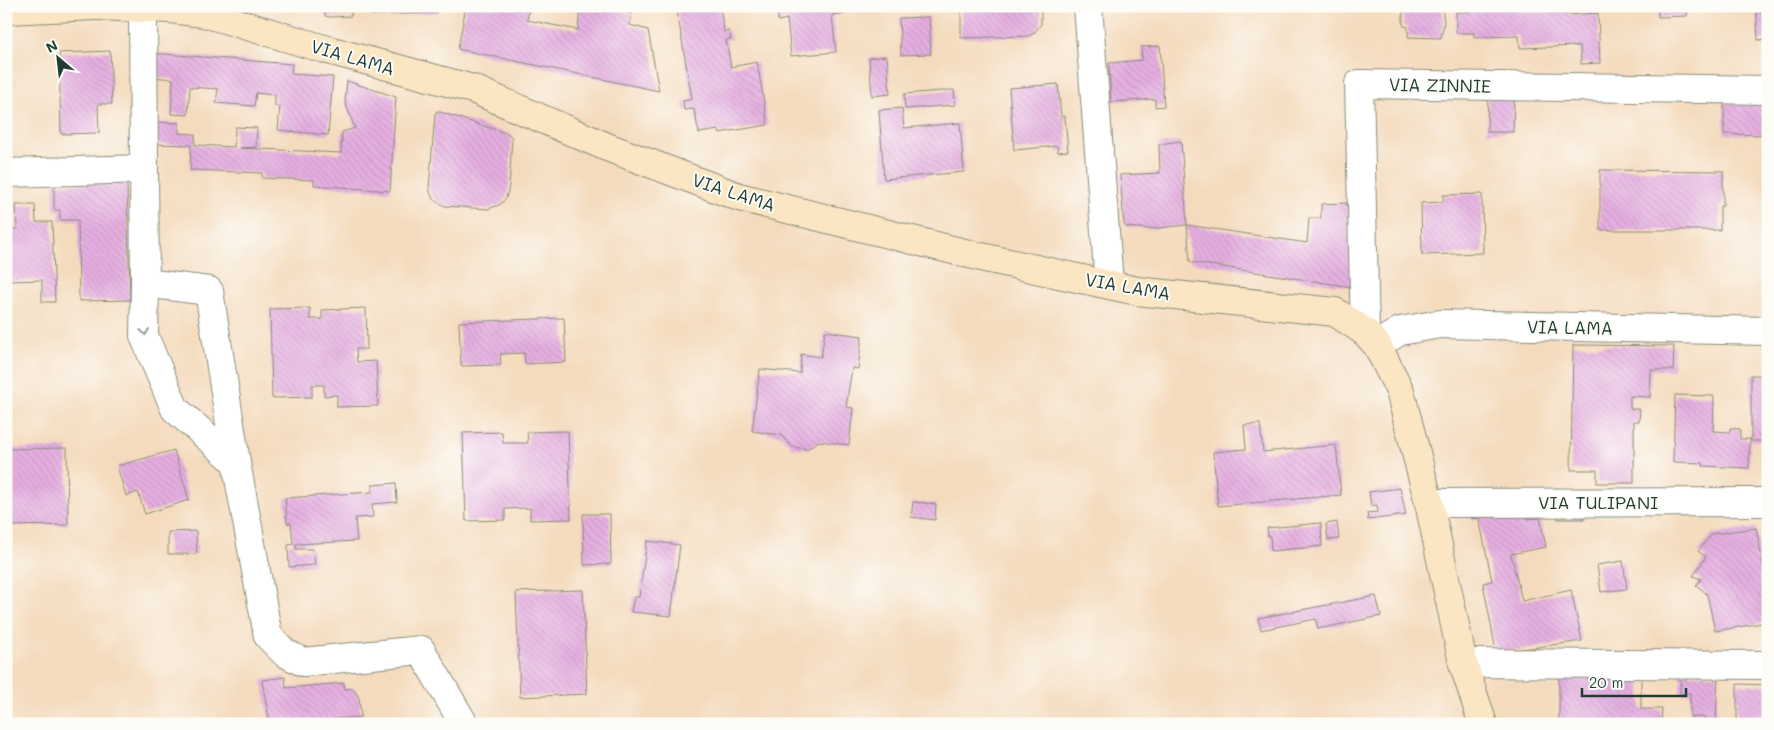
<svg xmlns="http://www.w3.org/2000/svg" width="1774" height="730" viewBox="0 0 1774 730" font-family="Mali,sans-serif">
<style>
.building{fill:url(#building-back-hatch)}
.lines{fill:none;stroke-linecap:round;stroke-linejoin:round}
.street-casing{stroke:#8a8c79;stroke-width:30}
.secondary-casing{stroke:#8a8c79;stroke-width:30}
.street{stroke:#fff;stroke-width:28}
.secondary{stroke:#fbe6c4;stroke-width:28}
.oneway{stroke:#8f9e9a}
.labels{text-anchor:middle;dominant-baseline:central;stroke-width:4;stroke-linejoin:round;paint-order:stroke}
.street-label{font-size:18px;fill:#1f3d34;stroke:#fdfcf7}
</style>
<defs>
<pattern id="building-back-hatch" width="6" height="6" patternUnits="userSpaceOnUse" patternTransform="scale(1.25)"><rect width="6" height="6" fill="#e6afe1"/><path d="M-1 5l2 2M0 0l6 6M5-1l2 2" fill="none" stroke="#c597c2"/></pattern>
</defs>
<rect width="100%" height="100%" fill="#fdfcf7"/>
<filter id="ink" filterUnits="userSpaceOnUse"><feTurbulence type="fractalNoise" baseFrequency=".02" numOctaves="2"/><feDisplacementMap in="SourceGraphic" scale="10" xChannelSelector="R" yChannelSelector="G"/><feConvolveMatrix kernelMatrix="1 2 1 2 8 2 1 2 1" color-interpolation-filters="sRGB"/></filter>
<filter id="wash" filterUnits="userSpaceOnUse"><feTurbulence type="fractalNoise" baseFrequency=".0096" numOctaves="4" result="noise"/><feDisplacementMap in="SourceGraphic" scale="20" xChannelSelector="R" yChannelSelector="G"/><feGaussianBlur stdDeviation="1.12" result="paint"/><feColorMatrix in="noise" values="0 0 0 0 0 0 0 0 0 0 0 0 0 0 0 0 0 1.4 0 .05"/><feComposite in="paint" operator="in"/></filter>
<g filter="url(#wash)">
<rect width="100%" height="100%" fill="#f4dbbe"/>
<g id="blocks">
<!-- building -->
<g class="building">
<path d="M 327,6 L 352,6 L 351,16 L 329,17 L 325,16 L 325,12 L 328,10 Z"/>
<path d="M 370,6 L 436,6 L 437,13 L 371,15 Z"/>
<path d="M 466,6 L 530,6 L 527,20 L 578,30 L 580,6 L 602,6 L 632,14 L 630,25 L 648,30 L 659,91 L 458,49 Z"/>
<path d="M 720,6 L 724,32 L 729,31 L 731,39 L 726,40 L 731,67 L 757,62 L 768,125 L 719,133 L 719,130 L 699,133 L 694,109 L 684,110 L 683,101 L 692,99 L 677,11 L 700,7 L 701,9 Z"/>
<path d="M 777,6 L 842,6 L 843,14 L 832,15 L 836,52 L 791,56 L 787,19 L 778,21 Z"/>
<path d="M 961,6 L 1041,6 L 1041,24 L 1034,33 L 1029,36 L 961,38 Z"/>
<path d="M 1403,6 L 1442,6 L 1444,22 L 1441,38 L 1408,37 L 1408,27 L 1404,26 L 1403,24 Z"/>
<path d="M 1474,6 L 1569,6 L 1569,15 L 1598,13 L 1600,63 L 1581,64 L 1580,46 L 1520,48 L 1519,36 L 1474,37 L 1474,33 L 1456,33 L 1456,12 L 1474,11 Z"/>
<path d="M 1658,6 L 1687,6 L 1687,16 L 1658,17 Z"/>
<path d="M 1756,6 L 1768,6 L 1768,39 L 1758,40 Z"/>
<path d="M 929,17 L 931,54 L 901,55 L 899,18 Z"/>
<path d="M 1160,46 L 1164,106 L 1155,107 L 1155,99 L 1111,102 L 1109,63 L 1142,60 L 1141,47 Z"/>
<path d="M 110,51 L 112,104 L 98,104 L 99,133 L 61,134 L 59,53 Z"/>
<path d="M 151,53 L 292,64 L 291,74 L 333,77 L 328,135 L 278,130 L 280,106 L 275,106 L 275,95 L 256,93 L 254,106 L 216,103 L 218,89 L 190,87 L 188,115 L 171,114 L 173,79 L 151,77 Z"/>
<path d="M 887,56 L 890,94 L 872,96 L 869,58 Z"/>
<path d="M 347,81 L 396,97 L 390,191 L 314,185 L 314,180 L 262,178 L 262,173 L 190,170 L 191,145 L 151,144 L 152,122 L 179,123 L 179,133 L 195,134 L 195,145 L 234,147 L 235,127 L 257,128 L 256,147 L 240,148 L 341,153 L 342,132 L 355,128 L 345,102 Z"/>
<path d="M 1058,84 L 1061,117 L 1065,116 L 1068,151 L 1058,152 L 1057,146 L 1014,150 L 1009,88 Z"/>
<path d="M 954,90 L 955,105 L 905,109 L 904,94 Z"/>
<path d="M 1488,98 L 1514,98 L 1513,132 L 1487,132 Z"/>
<path d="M 1724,103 L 1768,104 L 1768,135 L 1724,134 Z"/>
<path d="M 902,108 L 904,128 L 960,123 L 964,172 L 884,179 L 879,110 Z"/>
<path d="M 437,111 L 509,134 L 512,138 L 509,187 L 506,198 L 501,204 L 488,209 L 445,206 L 437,202 L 432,197 L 429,189 L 435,114 Z"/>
<path d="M 1181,141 L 1187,225 L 1307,243 L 1309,218 L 1321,218 L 1321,204 L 1347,203 L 1352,287 L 1190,262 L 1187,225 L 1149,229 L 1127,227 L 1124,224 L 1120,175 L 1160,173 L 1159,144 Z"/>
<path d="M 1600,170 L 1723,171 L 1723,206 L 1720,206 L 1720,230 L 1600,230 Z"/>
<path d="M 127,183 L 130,300 L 79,301 L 78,220 L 60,220 L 60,210 L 54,210 L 54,184 Z"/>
<path d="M 1482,194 L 1483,253 L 1422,255 L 1421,203 L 1443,202 L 1443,195 Z"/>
<path d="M 16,205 L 35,205 L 36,222 L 52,222 L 55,302 L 42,302 L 42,280 L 9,281 L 9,303 L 6,303 L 6,229 L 17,229 Z"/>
<path d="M 310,308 L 310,319 L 322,319 L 322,310 L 366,308 L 367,349 L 356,349 L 357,362 L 376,361 L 378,406 L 337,407 L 337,395 L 324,396 L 324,385 L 312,385 L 312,397 L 272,398 L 270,309 Z"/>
<path d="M 564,318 L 566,362 L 525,364 L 524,353 L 500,354 L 501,365 L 461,366 L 459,322 Z"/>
<path d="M 825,331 L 862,336 L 858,369 L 852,368 L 846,407 L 853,408 L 849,445 L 819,441 L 807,449 L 792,447 L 781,435 L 752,431 L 760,369 L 800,373 L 801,354 L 821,357 Z"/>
<path d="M 1573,345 L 1674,346 L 1673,370 L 1651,370 L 1650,397 L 1630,396 L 1630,409 L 1640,409 L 1639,421 L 1634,421 L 1634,483 L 1597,483 L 1597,470 L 1571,470 Z"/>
<rect x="1751" y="375" width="17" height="66"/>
<path d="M 1675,395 L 1714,396 L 1713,431 L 1730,432 L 1730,428 L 1740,429 L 1740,439 L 1750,439 L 1749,468 L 1703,466 L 1703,463 L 1673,462 Z"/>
<path d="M 1260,424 L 1263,452 L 1336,445 L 1341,495 L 1218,506 L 1213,452 L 1246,449 L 1244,425 Z"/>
<path d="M 568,431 L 571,519 L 530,520 L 530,508 L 505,509 L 505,520 L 466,521 L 463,433 L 502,432 L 503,443 L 528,443 L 527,432 Z"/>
<path d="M 67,448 L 68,525 L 6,526 L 6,449 Z"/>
<path d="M 174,450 L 189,500 L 145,514 L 138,492 L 126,496 L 117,466 Z"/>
<path d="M 396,483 L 397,502 L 372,504 L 373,517 L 355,518 L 357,541 L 296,544 L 296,549 L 313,549 L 315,565 L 289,567 L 288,545 L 293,544 L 291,523 L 287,523 L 285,498 L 372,492 L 372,485 Z"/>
<path d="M 1400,488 L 1406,515 L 1368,520 L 1367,513 L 1378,512 L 1377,505 L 1371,506 L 1369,492 Z"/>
<path d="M 913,502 L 936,504 L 935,520 L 911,517 Z"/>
<path d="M 1468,505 L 1525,505 L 1528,519 L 1540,518 L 1546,547 L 1511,554 L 1522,601 L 1571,590 L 1582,641 L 1501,652 L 1495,646 L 1483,583 L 1492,581 L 1479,518 L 1472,519 Z"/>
<rect x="1558" y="507" width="26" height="12"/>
<path d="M 583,514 L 610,514 L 611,564 L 584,565 Z"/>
<path d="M 1337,522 L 1339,539 L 1328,540 L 1326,524 Z"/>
<path d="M 1321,523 L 1322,546 L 1271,551 L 1270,536 L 1268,536 L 1267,528 Z"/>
<path d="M 1756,528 L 1766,580 L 1768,580 L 1768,622 L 1715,631 L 1707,594 L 1696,585 L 1701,579 L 1693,576 L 1706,557 L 1698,551 L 1712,534 Z"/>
<path d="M 196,531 L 197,554 L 168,554 L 168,532 Z"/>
<path d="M 647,541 L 680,545 L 671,616 L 631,612 L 634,597 L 639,597 Z"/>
<path d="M 1623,561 L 1627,589 L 1601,592 L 1597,565 Z"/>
<path d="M 583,590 L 587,694 L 520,697 L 516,592 Z"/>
<path d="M 1376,596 L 1381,616 L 1318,629 L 1316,619 L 1261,630 L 1258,618 Z"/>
<path d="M 1681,674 L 1718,674 L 1716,724 L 1705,724 L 1705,717 L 1690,717 L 1690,693 L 1680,694 Z"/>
<path d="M 285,677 L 286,688 L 344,683 L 345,689 L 353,688 L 359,698 L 361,717 L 326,720 L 326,724 L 270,724 L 262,680 Z"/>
<path d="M 1559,677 L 1641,678 L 1641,709 L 1662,709 L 1661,724 L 1559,724 Z"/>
<path d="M 1737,684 L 1768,685 L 1768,724 L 1737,724 Z"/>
</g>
</g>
</g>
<g filter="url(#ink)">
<use href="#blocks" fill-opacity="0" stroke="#8a8c79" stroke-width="1"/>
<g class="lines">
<defs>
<g id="street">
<path d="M 1088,6 L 1109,284"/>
<path d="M 144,169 L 145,283 L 209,291 L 236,462 L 268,636 L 285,653 L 303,662 L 421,650 L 464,724"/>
<path d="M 6,173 L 144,169 L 143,9"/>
<path d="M 145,283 L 144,336 L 175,409 L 236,462"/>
<path d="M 1365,332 L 1359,84 L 1768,90"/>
<path d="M 1377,345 L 1400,331 L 1440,324 L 1768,331"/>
<path d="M 1429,503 L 1768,502"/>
<path d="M 1463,663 L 1768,665"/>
</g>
<g id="secondary">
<path d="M 96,6 L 170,9 L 204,13 L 328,50 L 473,89 L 607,147 L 739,197 L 981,257 L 1137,291 L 1335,312 L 1365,332 L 1377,345 L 1400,391 L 1429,503 L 1463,663 L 1483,724"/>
<path d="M 6,10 L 95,6"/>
</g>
</defs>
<!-- street casing -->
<use href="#street" class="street-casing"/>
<!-- secondary casing -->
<use href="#secondary" class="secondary-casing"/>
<!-- street -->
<use href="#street" class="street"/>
<!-- secondary -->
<use href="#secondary" class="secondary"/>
</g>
<!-- one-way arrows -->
<defs><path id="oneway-chevron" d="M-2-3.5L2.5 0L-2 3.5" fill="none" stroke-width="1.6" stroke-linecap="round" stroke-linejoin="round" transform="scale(1.25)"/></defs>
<use class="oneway" href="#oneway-chevron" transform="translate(145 332) rotate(83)"/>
</g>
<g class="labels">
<!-- street labels -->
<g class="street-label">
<text transform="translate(353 57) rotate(16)">VIA LAMA</text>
<text transform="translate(1440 85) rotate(1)">VIA ZINNIE</text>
<text transform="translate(734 192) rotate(18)">VIA LAMA</text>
<text transform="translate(1128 286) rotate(10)">VIA LAMA</text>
<text transform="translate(1570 327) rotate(1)">VIA LAMA</text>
<text x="1598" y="502">VIA TULIPANI</text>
</g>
</g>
<!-- margin -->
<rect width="1774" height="730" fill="none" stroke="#fdfcf7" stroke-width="25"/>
<!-- north arrow -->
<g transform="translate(58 58) rotate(332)" stroke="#fdfcf7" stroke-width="4" paint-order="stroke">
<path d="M0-4L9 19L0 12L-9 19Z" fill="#1f3d34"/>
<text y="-8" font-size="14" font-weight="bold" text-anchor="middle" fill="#1f3d34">N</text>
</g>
<!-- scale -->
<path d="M1582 688v8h104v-8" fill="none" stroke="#1f3d34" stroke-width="2.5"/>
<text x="1589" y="688" font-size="15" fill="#1f3d34" stroke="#fdfcf7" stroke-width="4" paint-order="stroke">20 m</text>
</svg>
